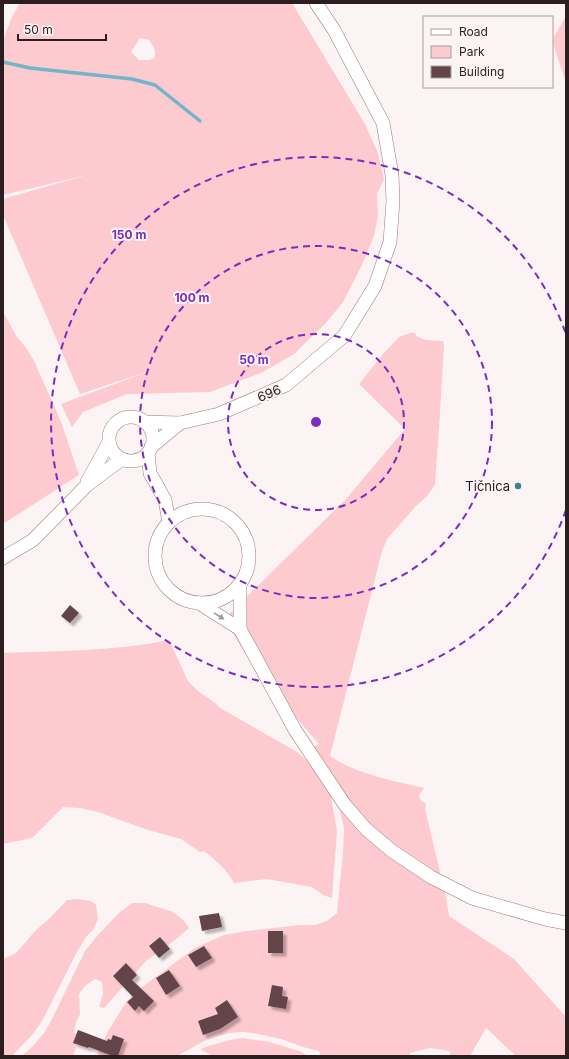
<svg xmlns="http://www.w3.org/2000/svg" width="569" height="1059" viewBox="0 0 569 1059" font-family="Inter,sans-serif">
<style>
.green{fill:#fdcacf;fill-rule:evenodd}
.lines{fill:none;stroke-linecap:round;stroke-linejoin:round}
.stream{stroke:#71b4cb;stroke-width:3.5}
.building{fill:#644548;filter:url(#shadow)}
.secondary-casing{stroke:#9d7a7d;stroke-width:14}
.secondary{stroke:#fff;stroke-width:13}
.oneway{fill:#a09a9b}
.ring{fill:none;stroke:#7b2cbf;stroke-width:2;stroke-dasharray:7 5}
.poi-dot{fill:#3e7d91;stroke:#fbf3f4;stroke-width:1.5}
.labels{text-anchor:middle;dominant-baseline:central;stroke-width:4;stroke-linejoin:round;paint-order:stroke}
.street-label{font-size:13px;fill:#2c1e20;stroke:#fbf3f4}
.poi-label{font-size:13px;fill:#2c1e20;stroke:#fbf3f4;text-anchor:end}
.centre{fill:#7b2cbf;stroke:#fbf3f4;stroke-width:2}
.ring-label{font-size:12px;text-anchor:middle;font-weight:bold;fill:#7b2cbf;stroke:#fbf3f4;stroke-width:4;stroke-linejoin:round;paint-order:stroke}
</style>
<defs>
<filter id="shadow"><feDropShadow dx="3.5" dy="3.5" stdDeviation="1" flood-color="#0004"/></filter>
</defs>
<rect width="100%" height="100%" fill="#fbf3f4"/>
<!-- green -->
<g class="green">
<path d="M 20,3 L 292,3 L 365,124 L 378,153 L 384,179 L 377,194 L 378,215 L 374,236 L 361,267 L 343,302 L 325,324 L 294,354 L 261,373 L 210,392 L 127,394 L 83,412 L 72,427 L 61,404 L 155,369 L 80,394 L 3,215 L 3,199 L 87,175 L 3,195 L 3,40 L 12,17 ZM 140,38 L 149,40 C 153,46 157,51 154,58 L 149,60 L 139,60 L 131,52 Z"/>
<path d="M 566,16 L 566,83 L 552,40 Z"/>
<path d="M 3,312 L 17,337 L 27,349 L 34,361 L 60,419 L 79,475 L 3,524 Z"/>
<path d="M 410,333 L 415,333 L 416,336 L 426,340 L 443,341 L 444,345 L 440,413 L 435,485 L 427,496 L 416,506 L 387,539 L 382,551 L 330,756 C 358,775 391,780 424,788 L 419,795 L 420,799 L 426,804 L 425,809 L 446,897 L 449,916 L 514,959 L 566,1017 L 566,1056 L 516,1056 L 486,1028 L 470,1056 L 450,1056 L 450,1051 L 430,1048 L 410,1053 L 410,1056 L 321,1056 L 319,1051 L 303,1047 L 281,1039 L 253,1033 L 243,1032 L 229,1033 L 206,1040 L 177,1056 L 97,1056 L 108,1031 L 127,1001 L 138,990 L 195,948 L 224,935 L 247,931 L 300,925 L 315,925 L 327,921 L 337,913 L 343,853 L 344,828 L 337,798 L 305,752 L 319,744 L 258,674 L 224,619 L 346,499 L 405,429 L 359,384 L 384,353 L 399,337 Z"/>
<path d="M 169,640 L 188,681 L 198,691 L 215,703 L 220,708 L 297,752 L 311,764 L 321,776 L 331,797 L 337,831 L 332,898 L 323,895 L 312,887 L 267,879 L 234,883 C 227,870 216,860 204,851 L 200,852 L 181,839 L 148,830 L 98,812 L 80,808 L 63,807 L 32,838 L 3,844 L 3,653 C 58,651 115,651 169,640 Z"/>
<path d="M 78,899 L 91,901 L 96,905 L 98,919 L 93,930 L 86,937 L 77,952 L 42,1021 L 32,1035 L 12,1056 L 3,1056 L 3,959 L 16,953 L 36,930 L 50,918 L 67,900 Z"/>
<path d="M 132,903 L 145,903 L 173,912 L 184,921 L 189,928 L 175,940 L 146,961 L 104,1008 L 99,1007 L 103,994 L 102,982 L 95,979 L 85,986 L 79,994 L 80,1014 L 76,1022 L 74,1032 L 80,1036 L 73,1056 L 22,1056 L 34,1045 L 44,1033 L 51,1021 L 85,951 L 98,935 L 120,912 Z"/>
<path d="M 242,1038 L 270,1042 L 302,1052 L 307,1056 L 213,1056 L 200,1049 C 214,1044 227,1040 242,1038 Z"/>
</g>
<g class="lines">
<!-- stream -->
<path class="stream" d="M 3,62 L 30,68 L 132,79 L 155,85 L 200,121"/>
</g>
<!-- building -->
<g class="building">
<path d="M 70,605 L 79,613 L 70,623 L 61,616 Z"/>
<path d="M 219,913 L 222,927 L 202,931 L 199,916 Z"/>
<rect x="268" y="931" width="15" height="22"/>
<path d="M 160,937 L 170,949 L 159,958 L 149,946 Z"/>
<path d="M 204,946 L 212,958 L 196,967 L 188,955 Z"/>
<path d="M 126,963 L 137,975 L 132,980 L 154,1001 L 144,1011 L 139,1006 L 135,1011 L 127,1002 L 133,997 L 113,976 Z"/>
<path d="M 169,970 L 180,986 L 166,995 L 156,978 Z"/>
<path d="M 272,985 L 283,987 L 282,996 L 288,997 L 286,1009 L 268,1006 Z"/>
<path d="M 227,1000 L 238,1017 L 220,1029 L 203,1035 L 198,1021 L 218,1014 L 215,1008 Z"/>
<path d="M 78,1030 L 107,1041 L 108,1039 L 111,1040 L 113,1035 L 124,1039 L 118,1056 L 113,1056 L 89,1047 L 88,1048 L 73,1043 Z"/>
</g>
<g class="lines">
<defs>
<g id="secondary">
<circle cx="131" cy="439" r="22"/>
<path d="M 144,422 L 180,423 L 219,414 L 286,385 L 344,336 L 375,286 L 390,242 L 393,201 L 392,175 L 383,123 L 334,30 L 316,3"/>
<path d="M 151,447 L 180,423"/>
<path d="M 148,453 L 150,473 L 165,500 L 169,522"/>
<path d="M 87,482 L 109,442"/>
<circle cx="202" cy="556" r="47"/>
<path d="M 3,558 L 33,540 L 86,486 L 122,459"/>
<path d="M 199,603 L 240,629 L 295,730 L 345,805 L 366,829 L 392,851 L 431,877 L 472,898 L 545,919 L 566,923"/>
<path d="M 240,629 L 240,584"/>
</g>
</defs>
<!-- secondary casing -->
<use href="#secondary" class="secondary-casing"/>
<!-- secondary -->
<use href="#secondary" class="secondary"/>
</g>
<!-- one-way arrows -->
<defs><path id="oneway-solid" d="M-6-.8H1V-3.2L6.5 0L1 3.2V.8H-6Z"/></defs>
<use class="oneway" href="#oneway-solid" transform="translate(219 616) rotate(32)"/>
<!-- distance rings -->
<g class="ring">
<circle cx="316" cy="422" r="88"/>
<circle cx="316" cy="422" r="176"/>
<path d="M566 510A265 265 0 1 1 566 334"/>
</g>
<!-- markers -->
<circle class="poi-dot" cx="518" cy="486" r="4"/>
<g class="labels">
<!-- street labels -->
<g class="street-label">
<text transform="translate(269 393) rotate(-23)">696</text>
</g>
<!-- poi labels -->
<g class="poi-label">
<text x="510" y="486">Tičnica</text>
</g>
</g>
<circle cx="316" cy="422" r="6" class="centre"/>
<g class="ring-label">
<text x="129" y="239">150 m</text>
<text x="192" y="302">100 m</text>
<text x="254" y="364">50 m</text>
</g>
<!-- border -->
<rect width="569" height="1059" fill="none" stroke="#2c1e20" stroke-width="8"/>
<!-- legend -->
<rect x="423" y="16" width="130" height="72" fill="#fbf3f4" stroke="#a89e9f"/>
<rect x="431" y="29" width="20" height="6" fill="#ffffff" stroke="#a89e9f"/>
<text x="459" y="36" font-size="12" fill="#2c1e20">Road</text>
<rect x="431" y="46" width="20" height="12" fill="#fdcacf" stroke="#a89e9f"/>
<text x="459" y="56" font-size="12" fill="#2c1e20">Park</text>
<rect x="431" y="66" width="20" height="12" fill="#644548" stroke="#a89e9f"/>
<text x="459" y="76" font-size="12" fill="#2c1e20">Building</text>
<!-- scale -->
<path d="M18 34v6h88v-6" fill="none" stroke="#2c1e20" stroke-width="2"/>
<text x="24" y="34" font-size="12" fill="#2c1e20" stroke="#fbf3f4" stroke-width="3" paint-order="stroke">50 m</text>
</svg>
